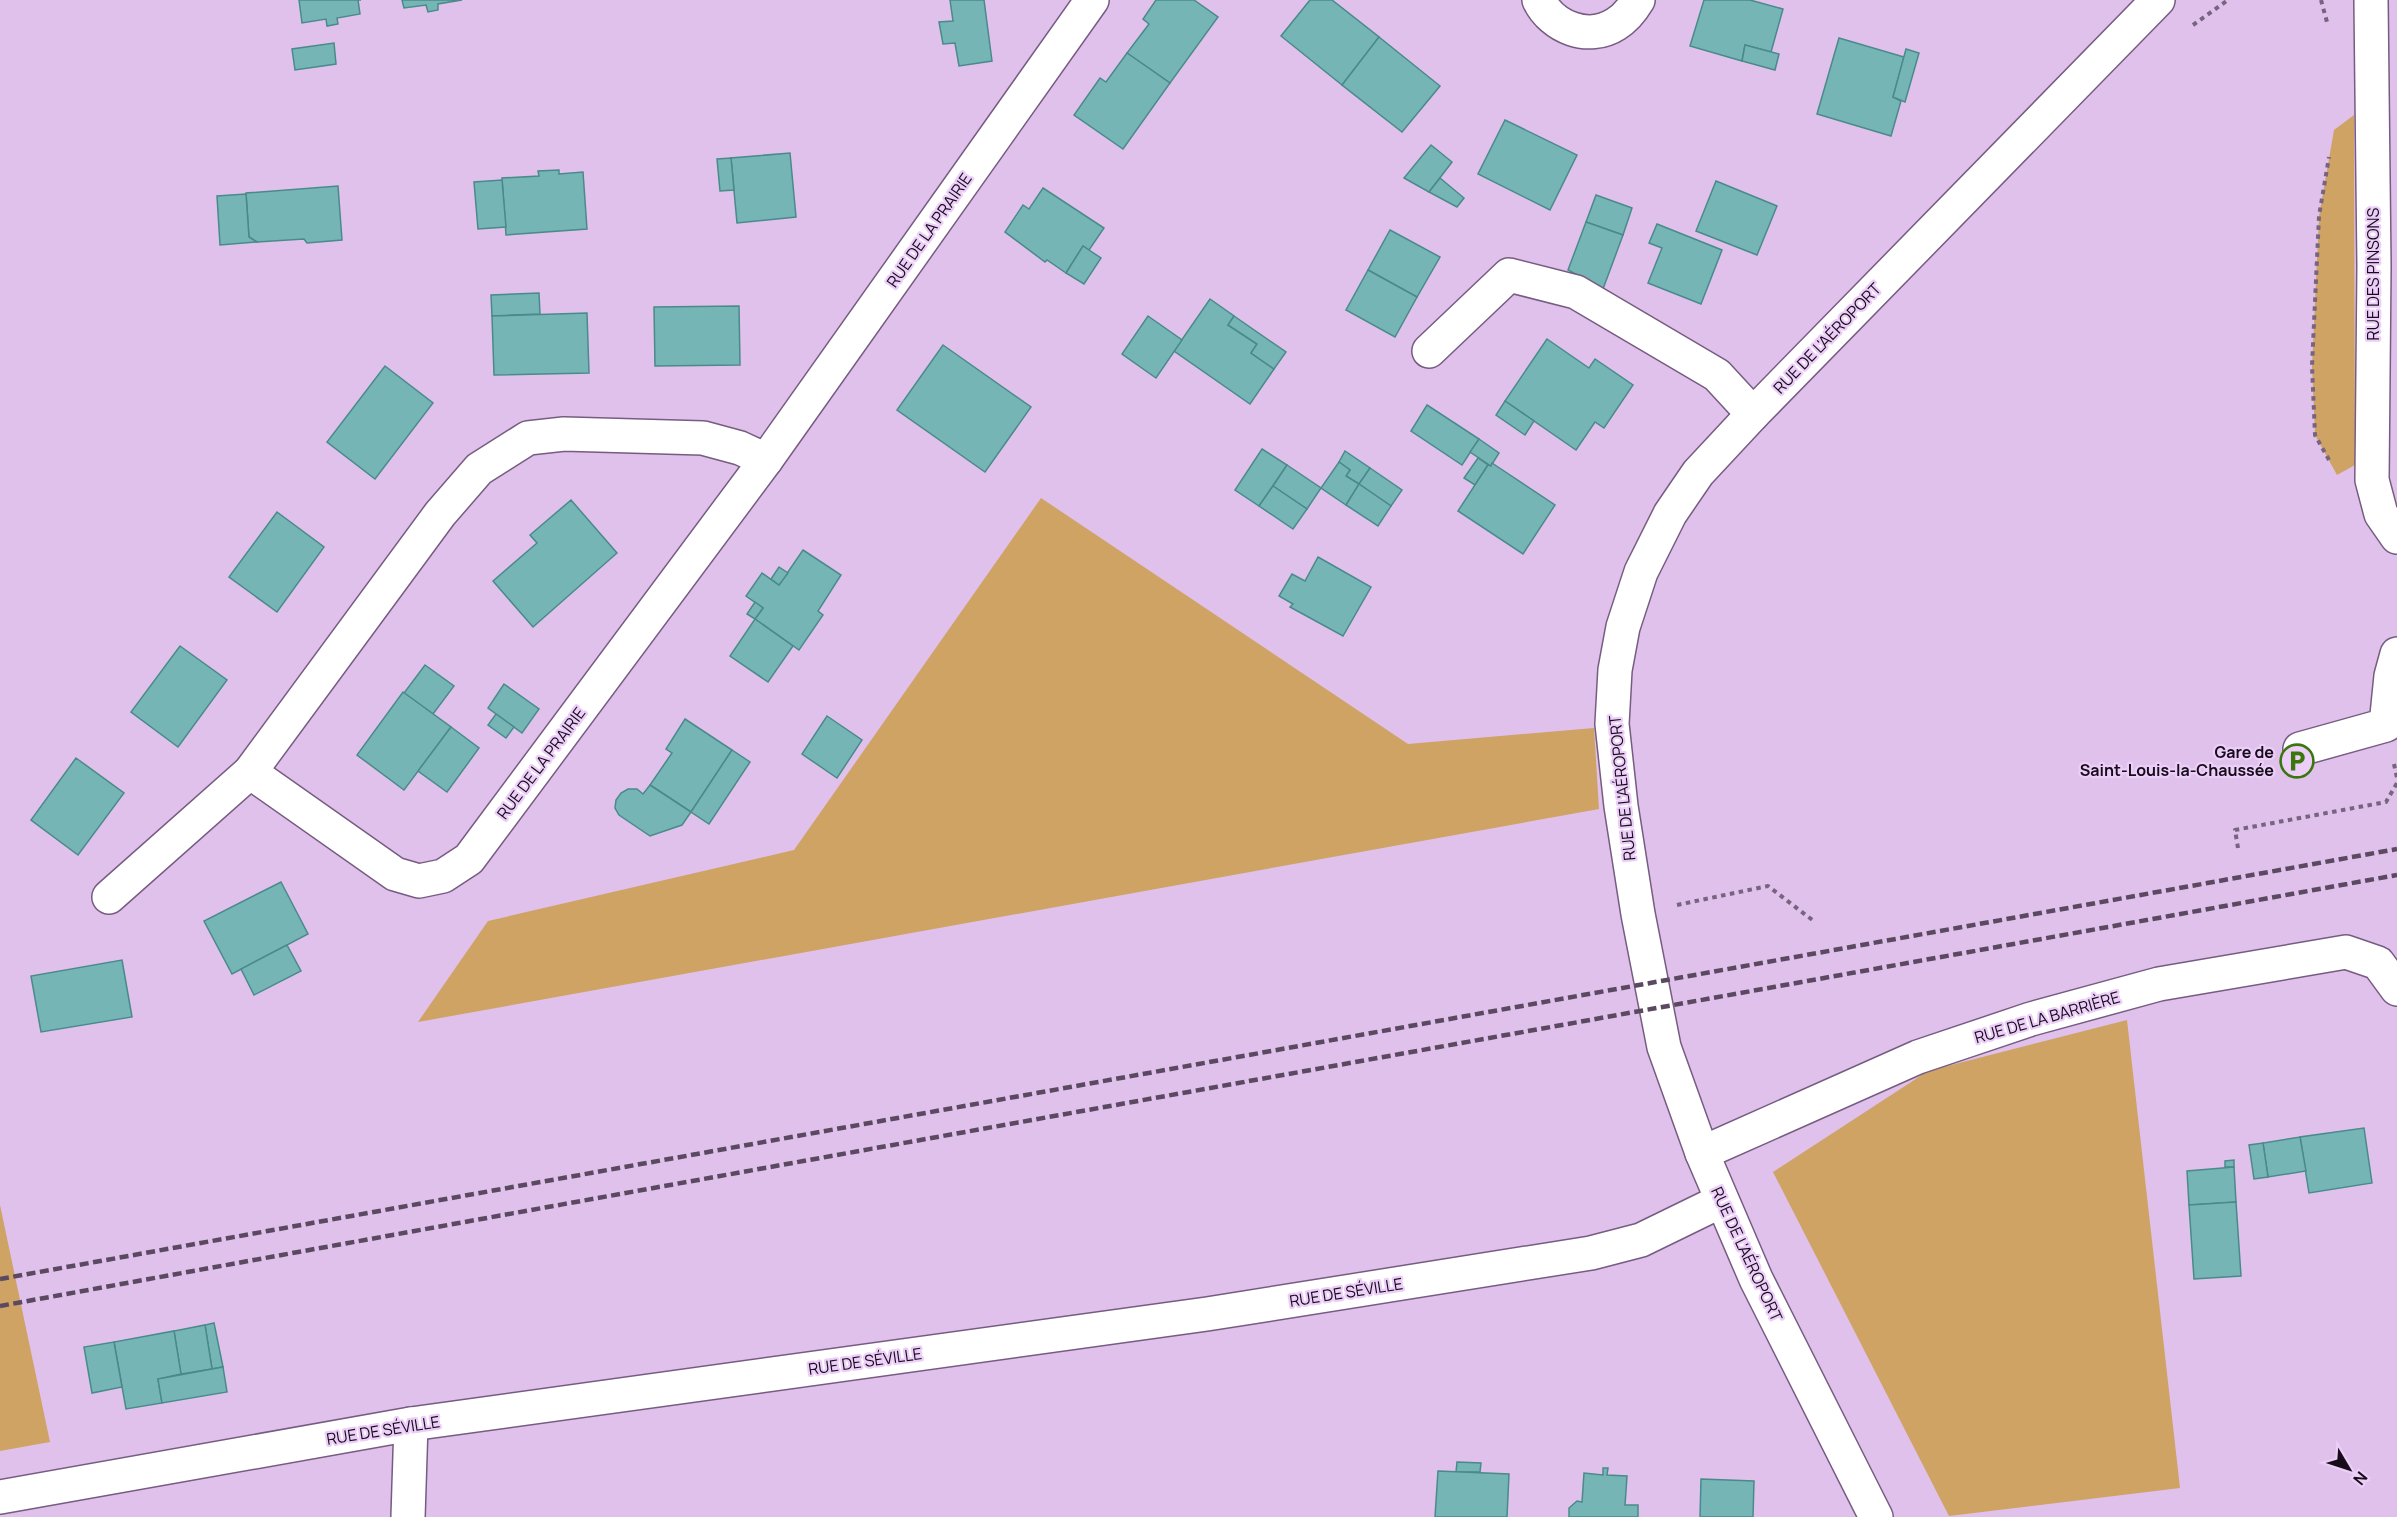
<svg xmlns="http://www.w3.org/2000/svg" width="2397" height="1517" viewBox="0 0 2397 1517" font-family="Manrope,sans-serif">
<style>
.green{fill:#cea364}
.building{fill:#75b5b5;stroke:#4a8a8a;stroke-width:1.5}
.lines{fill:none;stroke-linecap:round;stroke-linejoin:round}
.minor-casing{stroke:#765c81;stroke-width:36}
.major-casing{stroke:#765c81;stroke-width:36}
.path{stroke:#77647f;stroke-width:4;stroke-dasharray:4.5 4.5;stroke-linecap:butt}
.minor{stroke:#fff;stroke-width:33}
.major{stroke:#fff;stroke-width:33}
.rail{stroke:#5a4961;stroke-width:4.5;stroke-dasharray:9 4.5;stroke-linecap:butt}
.labels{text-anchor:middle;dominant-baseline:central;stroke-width:4.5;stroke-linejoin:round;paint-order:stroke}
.street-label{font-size:16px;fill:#160c1a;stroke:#eccef9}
.poi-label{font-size:16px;font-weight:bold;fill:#160c1a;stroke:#eccef9;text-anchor:end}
</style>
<rect width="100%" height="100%" fill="#dfc1eb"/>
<!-- green -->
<g class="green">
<path d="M 2354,115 L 2355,465 L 2337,475 L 2315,435 L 2312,366 L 2319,216 L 2334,130 Z"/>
<path d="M 1041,498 L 1408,744 L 1594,728 L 1599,809 L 418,1022 L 488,921 L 794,850 Z"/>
<path d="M 2127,1020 L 2180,1488 L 1949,1516 L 1773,1172 L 1928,1071 Z"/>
<path d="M 0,1205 L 50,1442 L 0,1451 Z"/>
</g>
<!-- building -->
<g class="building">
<path d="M 299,0 L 361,0 L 358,0 L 360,14 L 337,18 L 338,24 L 327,26 L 326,19 L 302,23 Z"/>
<path d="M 402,0 L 462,0 L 438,4 L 438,10 L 428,12 L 426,5 L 404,8 Z"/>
<path d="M 950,0 L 984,0 L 992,61 L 959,66 L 955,43 L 943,44 L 939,22 L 953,21 Z"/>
<path d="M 1156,0 L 1194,0 L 1218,17 L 1170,83 L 1127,53 L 1149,24 L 1143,19 Z"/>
<path d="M 1310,0 L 1332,0 L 1379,37 L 1342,85 L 1281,36 Z"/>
<path d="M 1704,0 L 1750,0 L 1783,9 L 1771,52 L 1745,45 L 1742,61 L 1690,46 Z"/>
<path d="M 1379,37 L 1440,86 L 1402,132 L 1342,85 Z"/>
<path d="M 1839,38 L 1904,57 L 1893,97 L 1901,101 L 1891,136 L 1817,114 Z"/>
<path d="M 334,43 L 336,64 L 295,70 L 292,49 Z"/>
<path d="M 1745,45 L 1779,54 L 1775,70 L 1742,61 Z"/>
<path d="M 1906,49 L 1919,53 L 1905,102 L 1893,97 Z"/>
<path d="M 1127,53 L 1170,83 L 1123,149 L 1074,115 L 1100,78 L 1106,82 Z"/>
<path d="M 1505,120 L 1577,155 L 1550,210 L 1478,174 Z"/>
<path d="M 1431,145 L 1452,162 L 1429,192 L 1404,178 Z"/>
<path d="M 790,153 L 796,217 L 737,223 L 731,158 Z"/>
<path d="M 731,158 L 734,190 L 720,191 L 717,159 Z"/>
<path d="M 559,170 L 559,174 L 583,172 L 587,229 L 506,235 L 502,178 L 539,176 L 538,171 Z"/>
<path d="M 1440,178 L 1464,198 L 1457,207 L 1429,192 Z"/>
<path d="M 502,180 L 506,227 L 478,229 L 474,182 Z"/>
<path d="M 1716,181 L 1777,206 L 1757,255 L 1696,231 Z"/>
<path d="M 338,186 L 342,240 L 307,243 L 304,239 L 257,242 L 249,237 L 246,193 Z"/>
<path d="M 1043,188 L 1104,228 L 1089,250 L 1083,246 L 1066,273 L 1047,260 L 1045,262 L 1005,232 L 1023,205 L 1029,209 Z"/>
<path d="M 246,194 L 249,237 L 257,242 L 220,245 L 217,196 Z"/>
<path d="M 1596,195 L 1632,208 L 1623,235 L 1586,222 Z"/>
<path d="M 1586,222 L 1623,235 L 1603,289 L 1568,270 Z"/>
<path d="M 1657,224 L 1722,250 L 1701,304 L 1648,283 L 1662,248 L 1649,243 Z"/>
<path d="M 1390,230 L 1440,257 L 1417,297 L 1368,270 Z"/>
<path d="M 1083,246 L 1101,258 L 1084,284 L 1066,273 Z"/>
<path d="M 1368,270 L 1417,297 L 1395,337 L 1346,310 Z"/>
<path d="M 539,293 L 540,314 L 492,316 L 491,295 Z"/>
<path d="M 1210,299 L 1234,316 L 1228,325 L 1257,344 L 1251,353 L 1274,369 L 1250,404 L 1174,351 Z"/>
<path d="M 739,306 L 740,365 L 655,366 L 654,307 Z"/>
<path d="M 587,313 L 589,373 L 494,375 L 492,316 Z"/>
<path d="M 1148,316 L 1182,340 L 1156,378 L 1122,354 Z"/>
<path d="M 1234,316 L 1286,352 L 1274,369 L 1251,353 L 1257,344 L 1228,325 Z"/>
<path d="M 1547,339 L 1589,368 L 1595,359 L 1633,385 L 1604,428 L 1595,422 L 1576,450 L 1505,401 Z"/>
<path d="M 943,345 L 1031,407 L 985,472 L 897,410 Z"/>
<path d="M 385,366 L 433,403 L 375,479 L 327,442 Z"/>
<path d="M 1505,401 L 1534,421 L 1525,435 L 1496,415 Z"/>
<path d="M 1427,405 L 1479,439 L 1462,465 L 1411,431 Z"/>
<path d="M 1479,439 L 1499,453 L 1491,466 L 1470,452 Z"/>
<path d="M 1262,449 L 1287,465 L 1259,506 L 1235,490 Z"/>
<path d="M 1345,451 L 1370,468 L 1359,484 L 1346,476 L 1350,470 L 1339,462 Z"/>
<path d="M 1478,458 L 1488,465 L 1475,485 L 1464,478 Z"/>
<path d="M 1339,462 L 1350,470 L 1346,476 L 1359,484 L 1346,505 L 1321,488 Z"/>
<path d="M 1492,463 L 1555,505 L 1523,554 L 1458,511 L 1488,465 L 1491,466 Z"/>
<path d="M 1287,465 L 1321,488 L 1307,509 L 1273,486 Z"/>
<path d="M 1370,468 L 1402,490 L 1391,506 L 1359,484 Z"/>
<path d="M 1359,484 L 1391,506 L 1378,526 L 1346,505 Z"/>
<path d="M 1273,486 L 1307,509 L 1293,529 L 1259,506 Z"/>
<path d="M 571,500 L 617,553 L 533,627 L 493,581 L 537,543 L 530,535 Z"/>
<path d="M 277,512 L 324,547 L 277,612 L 229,577 Z"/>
<path d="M 803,550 L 841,575 L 818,611 L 823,615 L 799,650 L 755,619 L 763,608 L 746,596 L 762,573 L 779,585 Z"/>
<path d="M 1318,557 L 1371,587 L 1343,636 L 1290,607 L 1293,604 L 1279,596 L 1292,574 L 1305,581 Z"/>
<path d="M 779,567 L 788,573 L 779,585 L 771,579 Z"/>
<path d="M 755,602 L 763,608 L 755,619 L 747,614 Z"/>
<path d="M 755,619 L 793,646 L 768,682 L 730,656 Z"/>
<path d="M 180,646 L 227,680 L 178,747 L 131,712 Z"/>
<path d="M 425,665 L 454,686 L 433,714 L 404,693 Z"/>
<path d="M 504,684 L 539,709 L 522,733 L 488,708 Z"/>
<path d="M 403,692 L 451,727 L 404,790 L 357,755 Z"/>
<path d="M 496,714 L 514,727 L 506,738 L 488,725 Z"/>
<path d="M 827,716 L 862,740 L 837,778 L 802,754 Z"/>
<path d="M 685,719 L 732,750 L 691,812 L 650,785 L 672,753 L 666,749 Z"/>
<path d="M 451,727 L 479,748 L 447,792 L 418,771 Z"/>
<path d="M 732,750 L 750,762 L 709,824 L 691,812 Z"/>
<path d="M 76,758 L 124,793 L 78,855 L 31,820 Z"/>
<path d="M 650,785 L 691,812 L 682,825 L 650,836 L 619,815 L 615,808 L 616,800 L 621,793 L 628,789 L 637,789 L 643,794 Z"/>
<path d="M 281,882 L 308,934 L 232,974 L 204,921 Z"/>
<path d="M 287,945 L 301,971 L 254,995 L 241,969 Z"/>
<path d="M 122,960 L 132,1017 L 41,1032 L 31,976 Z"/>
<path d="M 2364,1128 L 2372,1183 L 2309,1193 L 2300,1137 Z"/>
<path d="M 2300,1137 L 2306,1171 L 2268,1177 L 2263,1143 Z"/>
<path d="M 2263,1143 L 2268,1177 L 2254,1179 L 2249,1145 Z"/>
<path d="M 2234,1160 L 2234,1167 L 2225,1167 L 2225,1161 Z"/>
<path d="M 2234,1167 L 2236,1202 L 2189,1205 L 2187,1171 Z"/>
<path d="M 2236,1202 L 2241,1276 L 2194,1279 L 2189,1205 Z"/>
<path d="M 214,1323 L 223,1367 L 212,1369 L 205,1325 Z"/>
<path d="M 205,1325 L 212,1369 L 181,1374 L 174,1331 Z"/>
<path d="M 174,1331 L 181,1374 L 158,1379 L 162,1403 L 126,1409 L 114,1342 Z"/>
<path d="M 114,1342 L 122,1387 L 92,1393 L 84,1347 Z"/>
<path d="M 223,1367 L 227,1392 L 162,1403 L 158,1379 Z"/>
<path d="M 1457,1462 L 1481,1463 L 1480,1472 L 1456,1472 Z"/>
<path d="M 1603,1468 L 1608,1468 L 1607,1475 L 1627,1476 L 1625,1505 L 1638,1505 L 1638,1517 L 1569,1517 L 1569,1508 L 1577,1501 L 1582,1502 L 1584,1473 L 1603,1475 Z"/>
<path d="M 1438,1471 L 1509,1474 L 1507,1517 L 1435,1517 Z"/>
<path d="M 1701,1479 L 1754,1481 L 1753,1517 L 1700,1517 Z"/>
</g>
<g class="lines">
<defs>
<g id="minor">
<path d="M 1539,0 C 1552,27 1588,42 1616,24 C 1626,18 1632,10 1638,0"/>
<path d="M 2371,0 L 2374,266 L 2372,480 L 2381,514 L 2397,537"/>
<path d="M 1429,351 L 1509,275 L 1576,292 L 1717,375 L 1753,414"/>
<path d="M 2300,749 L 2386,725 L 2391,676 L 2397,654"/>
<path d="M 250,772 L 395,874 L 419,881 L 443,876 L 469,859 L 766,460 L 1092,0"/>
<path d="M 109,897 L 250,772 L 440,514 L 479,469 L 528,438 L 564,434 L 703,438 L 740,448 L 766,460"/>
<path d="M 1702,1153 L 1918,1057 L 2031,1019 L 2159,984 L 2346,952 L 2378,963 L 2397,989"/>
<path d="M 0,1497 L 411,1424 L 1207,1314 L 1591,1253 L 1641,1240 L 1721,1201"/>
<path d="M 408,1517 L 411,1424"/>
</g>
<path id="major" d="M 1876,1517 L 1756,1279 L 1702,1153 L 1664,1047 L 1638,914 L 1621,806 L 1612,724 L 1615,670 L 1623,627 L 1641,572 L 1670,514 L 1698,473 L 1753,414 L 2158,0"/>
</defs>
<!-- minor casing -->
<use href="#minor" class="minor-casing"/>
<!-- major casing -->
<use href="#major" class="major-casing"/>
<!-- path -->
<g class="path">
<path d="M 2321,0 L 2327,22"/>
<path d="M 2193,25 L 2228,0"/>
<path d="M 2329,460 L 2315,435 L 2312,366 L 2319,216 L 2329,157"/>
<path d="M 2394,764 L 2397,778"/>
<path d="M 2238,848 L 2235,830 L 2386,802 L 2397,783"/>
<path d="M 1677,905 L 1768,886 L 1815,922"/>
</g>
<!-- minor -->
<use href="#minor" class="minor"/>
<!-- major -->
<use href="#major" class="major"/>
<!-- rail -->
<g class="rail">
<path d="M 0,1279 L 2397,849"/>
<path d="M 0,1306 C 799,1161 1598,1019 2397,875"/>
</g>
</g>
<!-- icons -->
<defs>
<symbol id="parking-ring" viewBox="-11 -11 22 22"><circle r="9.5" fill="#eccef9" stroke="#3b760d" stroke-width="1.5"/><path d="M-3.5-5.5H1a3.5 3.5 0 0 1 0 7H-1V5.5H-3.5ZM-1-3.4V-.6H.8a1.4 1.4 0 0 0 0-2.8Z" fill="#3b760d"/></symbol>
</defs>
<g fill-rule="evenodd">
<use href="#parking-ring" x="2278" y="742" width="38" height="38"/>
</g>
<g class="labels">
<!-- street labels -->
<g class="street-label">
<text transform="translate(929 230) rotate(-55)">RUE DE LA PRAIRIE</text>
<text transform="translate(2373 274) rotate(-90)">RUE DES PINSONS</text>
<text transform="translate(1827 338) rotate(-46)">RUE DE L'AÉROPORT</text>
<text transform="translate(541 763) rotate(-53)">RUE DE LA PRAIRIE</text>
<text transform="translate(1622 788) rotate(-96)">RUE DE L'AÉROPORT</text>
<text transform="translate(2047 1017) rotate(-16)">RUE DE LA BARRIÈRE</text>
<text transform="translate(1747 1254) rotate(65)">RUE DE L'AÉROPORT</text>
<text transform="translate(1346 1292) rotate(-9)">RUE DE SÉVILLE</text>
<text transform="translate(865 1361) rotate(-8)">RUE DE SÉVILLE</text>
<text transform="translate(383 1430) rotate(-9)">RUE DE SÉVILLE</text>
</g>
<!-- poi labels -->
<g class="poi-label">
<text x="2274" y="752">Gare de<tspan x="2274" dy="18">Saint-Louis-la-Chaussée</tspan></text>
</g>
</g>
<!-- north arrow -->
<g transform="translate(2349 1469) rotate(129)" stroke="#eccef9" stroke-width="4.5" paint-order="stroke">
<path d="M0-4.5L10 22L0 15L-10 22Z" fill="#160c1a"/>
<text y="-9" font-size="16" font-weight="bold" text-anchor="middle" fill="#160c1a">N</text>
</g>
</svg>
